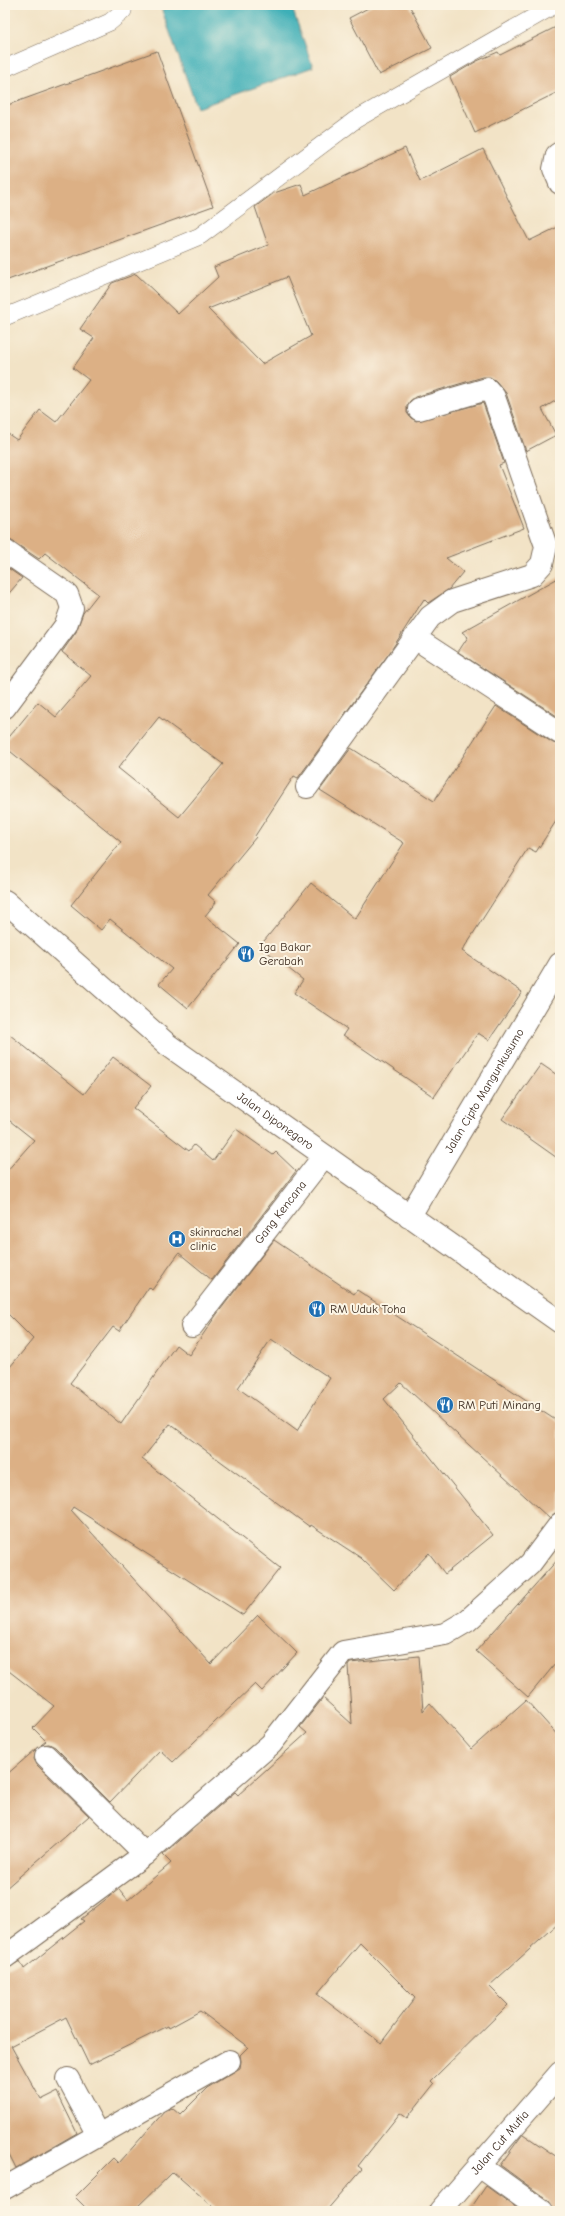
<svg xmlns="http://www.w3.org/2000/svg" width="565" height="2216" viewBox="0 0 565 2216" font-family="'Comic Neue',sans-serif">
<style>
.water{fill:#3eafb7;stroke:#3c6c6a}
.building{fill:#dcb085;fill-rule:evenodd}
.lines{fill:none;stroke-linecap:round;stroke-linejoin:round}
.service-casing{stroke:#7b6b59;stroke-width:18}
.minor-casing{stroke:#7b6b59;stroke-width:24}
.tertiary-casing{stroke:#7b6b59;stroke-width:24}
.secondary-casing{stroke:#7b6b59;stroke-width:24}
.primary-casing{stroke:#7b6b59;stroke-width:24}
.service{stroke:#fff;stroke-width:17}
.minor{stroke:#fff;stroke-width:22}
.tertiary{stroke:#fff;stroke-width:22}
.secondary{stroke:#fff;stroke-width:22}
.primary{stroke:#fff;stroke-width:22}
.labels{text-anchor:middle;dominant-baseline:central;stroke-width:4;stroke-linejoin:round;paint-order:stroke}
.poi-label{font-size:12px;fill:#3b2a1e;stroke:#fcf5e5;text-anchor:start}
.street-label{font-size:12px;fill:#3b2a1e;stroke:#fcf5e5}
</style>
<rect width="100%" height="100%" fill="#fcf5e5"/>
<filter id="ink" filterUnits="userSpaceOnUse"><feTurbulence type="fractalNoise" baseFrequency=".025" numOctaves="2"/><feDisplacementMap in="SourceGraphic" scale="8" xChannelSelector="R" yChannelSelector="G"/><feConvolveMatrix kernelMatrix="1 2 1 2 8 2 1 2 1" color-interpolation-filters="sRGB"/></filter>
<filter id="wash" filterUnits="userSpaceOnUse"><feTurbulence type="fractalNoise" baseFrequency=".012" numOctaves="4" result="noise"/><feDisplacementMap in="SourceGraphic" scale="16" xChannelSelector="R" yChannelSelector="G"/><feGaussianBlur stdDeviation="0.9" result="paint"/><feColorMatrix in="noise" values="0 0 0 0 0 0 0 0 0 0 0 0 0 0 0 0 0 1.4 0 .05"/><feComposite in="paint" operator="in"/></filter>
<g filter="url(#wash)">
<rect width="100%" height="100%" fill="#f2e3c6"/>
<!-- water -->
<path class="water" d="M 160,5 L 291,5 L 313,67 L 197,108 Z"/>
<g id="blocks">
<!-- building -->
<g class="building">
<path d="M 374,5 L 409,5 L 432,48 L 379,75 L 349,18 Z"/>
<path d="M 560,25 L 560,91 L 475,133 L 450,77 L 477,61 L 498,52 L 500,55 Z"/>
<path d="M 157,51 L 213,206 L 5,281 L 5,106 Z"/>
<path d="M 405,148 L 420,181 L 483,149 L 529,241 L 560,226 L 560,398 L 542,409 L 556,435 L 526,451 L 506,393 L 496,381 L 490,377 L 483,377 L 415,397 L 410,401 L 407,406 L 407,413 L 411,418 L 416,421 L 483,403 L 504,463 L 499,465 L 524,528 L 446,558 L 463,572 L 449,589 L 428,603 L 424,599 L 390,652 L 298,778 L 294,776 L 255,836 L 256,837 L 208,895 L 216,902 L 205,916 L 240,944 L 188,1008 L 159,984 L 172,969 L 110,919 L 101,930 L 71,905 L 121,842 L 5,747 L 5,742 L 38,702 L 56,717 L 91,676 L 62,652 L 76,632 L 83,613 L 98,594 L 45,553 L 39,559 L 12,541 L 5,539 L 5,432 L 17,440 L 40,410 L 56,422 L 89,380 L 73,368 L 94,338 L 80,329 L 112,283 L 136,274 L 178,314 L 218,277 L 214,267 L 268,245 L 255,207 L 274,193 L 301,184 L 305,195 ZM 287,277 L 311,336 L 262,364 L 208,309 ZM 159,717 L 223,764 L 179,817 L 118,768 Z"/>
<path d="M 5,566 L 22,578 L 5,598 Z"/>
<path d="M 560,577 L 560,718 L 458,652 L 468,637 L 462,632 Z"/>
<path d="M 496,706 L 553,743 L 560,745 L 560,815 L 536,852 L 528,848 L 462,951 L 522,992 L 489,1040 L 478,1033 L 434,1097 L 343,1035 L 347,1029 L 294,993 L 303,980 L 260,946 L 311,883 L 355,919 L 404,843 L 320,790 L 351,748 L 434,801 Z"/>
<path d="M 5,1031 L 84,1094 L 113,1057 L 151,1086 L 133,1108 L 189,1151 L 194,1145 L 213,1161 L 236,1129 L 273,1155 L 276,1152 L 296,1171 L 212,1280 L 179,1253 L 152,1290 L 149,1287 L 119,1331 L 113,1327 L 70,1383 L 121,1424 L 176,1345 L 189,1355 L 217,1314 L 274,1240 L 354,1294 L 357,1290 L 560,1423 L 560,1512 L 555,1513 L 549,1518 L 401,1383 L 384,1399 L 493,1535 L 445,1574 L 429,1553 L 394,1590 L 361,1558 L 311,1525 L 310,1527 L 170,1424 L 142,1459 L 280,1568 L 243,1615 L 73,1507 L 71,1510 L 211,1664 L 258,1615 L 297,1653 L 262,1691 L 255,1684 L 173,1762 L 160,1750 L 110,1802 L 55,1747 L 49,1744 L 41,1745 L 46,1741 L 33,1728 L 54,1706 L 5,1668 L 5,1373 L 33,1339 L 5,1311 L 5,1173 L 34,1140 L 5,1117 ZM 271,1339 L 330,1378 L 297,1431 L 238,1388 Z"/>
<path d="M 541,1064 L 560,1077 L 560,1160 L 502,1119 Z"/>
<path d="M 560,1557 L 560,1658 L 528,1697 L 476,1651 Z"/>
<path d="M 419,1656 L 423,1711 L 430,1703 L 471,1749 L 526,1700 L 560,1738 L 560,1922 L 489,1986 L 508,2005 L 431,2081 L 434,2084 L 407,2118 L 400,2113 L 358,2166 L 362,2169 L 326,2211 L 218,2211 L 173,2172 L 133,2211 L 89,2211 L 75,2197 L 114,2158 L 119,2163 L 164,2112 L 172,2108 L 180,2115 L 207,2088 L 240,2068 L 241,2061 L 240,2055 L 248,2047 L 200,2011 L 169,2028 L 168,2026 L 89,2065 L 66,2017 L 11,2046 L 41,2100 L 57,2092 L 77,2133 L 16,2168 L 5,2146 L 5,1969 L 20,1961 L 24,1969 L 84,1921 L 81,1919 L 119,1889 L 128,1900 L 171,1863 L 163,1855 L 235,1792 L 238,1795 L 307,1733 L 300,1727 L 323,1698 L 352,1724 L 348,1666 L 350,1663 ZM 360,1943 L 415,1998 L 381,2043 L 317,1994 Z"/>
<path d="M 36,1749 L 34,1759 L 37,1765 L 89,1816 L 5,1889 L 5,1776 Z"/>
<path d="M 523,2134 L 560,2159 L 560,2211 L 554,2211 L 549,2201 L 500,2165 Z"/>
<path d="M 486,2186 L 521,2211 L 469,2211 Z"/>
</g>
</g>
</g>
<g filter="url(#ink)">
<use href="#blocks" fill-opacity="0" stroke="#7b6b59" stroke-width="1"/>
<g class="lines">
<defs>
<g id="service">
<path d="M 5,68 L 110,22 L 123,11 L 124,5"/>
<path d="M 5,317 L 200,236 L 355,120 L 555,5"/>
</g>
<g id="minor">
<path d="M 560,153 L 557,155 L 554,169 L 560,183"/>
<path d="M 5,551 L 67,594 L 72,608 L 66,625 L 5,707"/>
<path d="M 415,638 L 560,733"/>
<path d="M 307,787 L 430,617 L 452,601 L 532,575 L 542,564 L 546,546 L 494,397 L 487,389 L 419,409"/>
<path id="s1" d="M 192,1326 L 324,1156"/>
<path d="M 46,1756 L 145,1854"/>
<path d="M 5,1957 L 145,1854 L 271,1744 L 343,1652 L 445,1634 L 467,1621 L 530,1564 L 560,1524"/>
<path d="M 68,2079 L 98,2135"/>
<path d="M 478,2165 L 542,2211"/>
<path d="M 5,2188 L 229,2061"/>
</g>
<g id="tertiary">
<path id="s2" d="M 409,1217 L 560,964"/>
</g>
<g id="secondary">
<path id="s3" d="M 440,2211 L 560,2073"/>
</g>
<g id="primary">
<path id="s4" d="M 5,901 L 168,1045 L 560,1322"/>
</g>
</defs>
<!-- service casing -->
<use href="#service" class="service-casing"/>
<!-- minor casing -->
<use href="#minor" class="minor-casing"/>
<!-- tertiary casing -->
<use href="#tertiary" class="tertiary-casing"/>
<!-- secondary casing -->
<use href="#secondary" class="secondary-casing"/>
<!-- primary casing -->
<use href="#primary" class="primary-casing"/>
<!-- service -->
<use href="#service" class="service"/>
<!-- minor -->
<use href="#minor" class="minor"/>
<!-- tertiary -->
<use href="#tertiary" class="tertiary"/>
<!-- secondary -->
<use href="#secondary" class="secondary"/>
<!-- primary -->
<use href="#primary" class="primary"/>
</g>
</g>
<!-- icons -->
<defs>
<symbol id="restaurant-disc" viewBox="-11 -11 22 22"><circle r="9.5" fill="#1f6fb2" stroke="#fcf5e5"/><path d="M-5-6h1v4h1v-4h1v4h1v-4h1v5L-1.5 .5V6h-2V.5L-5-1ZM5-6V6H3V1.5H1.5Q1.5-4 5-6Z" fill="#fff"/></symbol>
<symbol id="hospital-disc" viewBox="-11 -11 22 22"><circle r="9.5" fill="#1f6fb2" stroke="#fcf5e5"/><path d="M-5-5h3v3.5h4V-5h3V5h-3V1.5h-4V5h-3Z" fill="#fff"/></symbol>
</defs>
<g fill-rule="evenodd">
<use href="#restaurant-disc" x="236" y="944" width="20" height="20"/>
<use href="#hospital-disc" x="167" y="1229" width="20" height="20"/>
<use href="#restaurant-disc" x="307" y="1299" width="20" height="20"/>
<use href="#restaurant-disc" x="435" y="1395" width="20" height="20"/>
</g>
<g class="labels">
<!-- poi labels -->
<g class="poi-label">
<text x="259" y="947">Iga Bakar<tspan x="259" dy="14">Gerabah</tspan></text>
<text x="190" y="1232">skinrachel<tspan x="190" dy="14">clinic</tspan></text>
<text x="330" y="1309">RM Uduk Toha</text>
<text x="458" y="1405">RM Puti Minang</text>
</g>
<!-- street labels -->
<g class="street-label">
<text stroke="none"><textPath href="#s2" startOffset="147">Jalan Cipto Mangunkusumo</textPath></text>
<text stroke="none"><textPath href="#s4" startOffset="349">Jalan Diponegoro</textPath></text>
<text stroke="none"><textPath href="#s1" startOffset="144">Gang Kencana</textPath></text>
<text stroke="none"><textPath href="#s3" startOffset="91">Jalan Cut Mutia</textPath></text>
</g>
</g>
<!-- margin -->
<rect width="565" height="2216" fill="none" stroke="#fcf5e5" stroke-width="20"/>
</svg>
